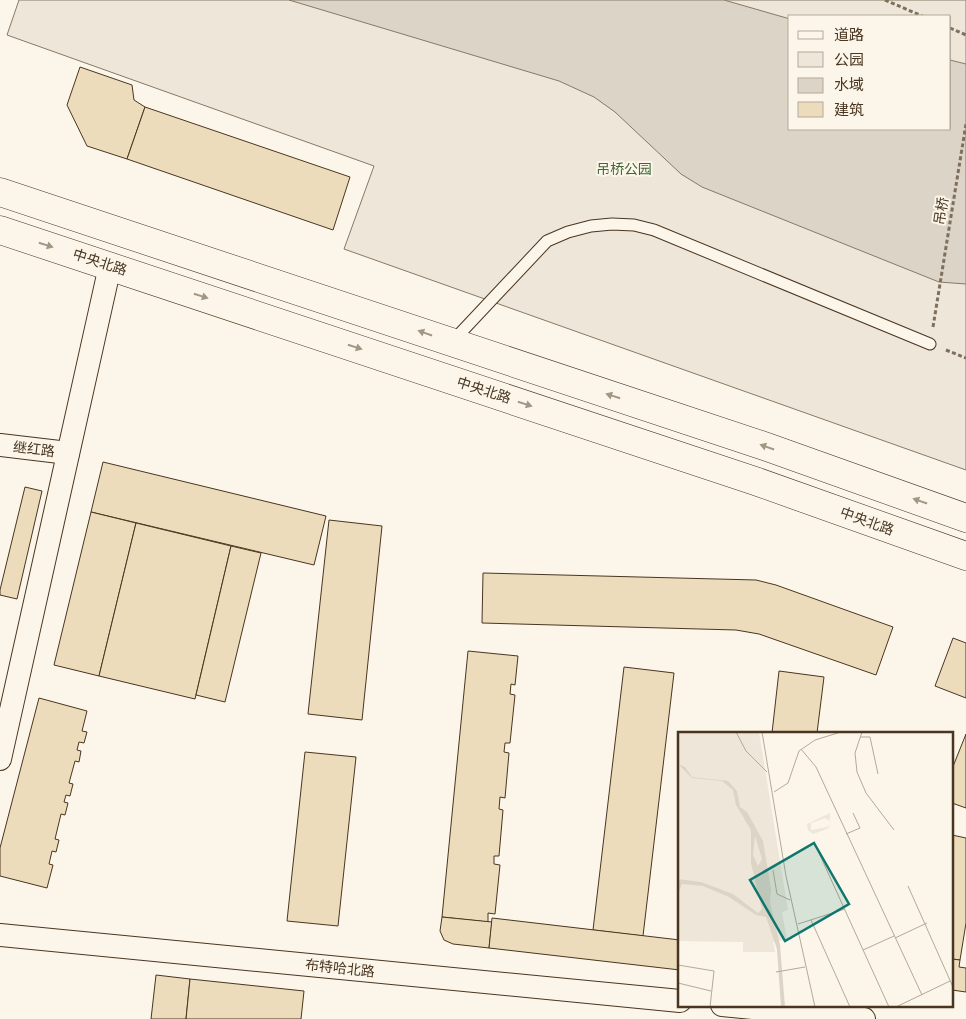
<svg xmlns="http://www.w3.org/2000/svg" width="966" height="1019" viewBox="0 0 966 1019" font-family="'DM Sans','Noto Sans SC',sans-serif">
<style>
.green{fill:#ede6d9;stroke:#887966;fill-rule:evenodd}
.water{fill:#dcd4c6;stroke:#887966}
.building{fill:#ecdcbc;stroke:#4a3520}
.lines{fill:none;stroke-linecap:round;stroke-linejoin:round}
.lane-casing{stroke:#4a3520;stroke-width:13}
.street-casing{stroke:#4a3520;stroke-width:24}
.primary-casing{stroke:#4a3520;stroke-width:29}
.path{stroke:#7f6f5c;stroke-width:3;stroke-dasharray:4 2.5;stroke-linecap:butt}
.lane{stroke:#fbf6e9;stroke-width:11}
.street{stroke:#fbf6e9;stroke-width:22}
.primary{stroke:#fbf6e9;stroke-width:28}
.oneway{fill:#a29684}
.labels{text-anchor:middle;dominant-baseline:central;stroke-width:4;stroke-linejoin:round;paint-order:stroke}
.park-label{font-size:14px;fill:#436837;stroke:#fbf6e9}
.street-label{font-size:14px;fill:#4a3520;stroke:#fbf6e9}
.inset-road{fill:none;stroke:#b4a999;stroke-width:1}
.view{fill:#0f766e;fill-opacity:0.15;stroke:#0f766e;stroke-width:2.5}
.inset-edge{fill:none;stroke:#4a3520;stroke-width:2.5}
</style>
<rect width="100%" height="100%" fill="#fbf6e9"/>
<!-- green -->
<path class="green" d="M 19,0 L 966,0 L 966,470 L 344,249 L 374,166 L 7,35 ZM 790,16 L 950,16 L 950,129 L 790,129 Z"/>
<!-- water -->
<path class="water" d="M 289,0 L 724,0 L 790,19 L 790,129 L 950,129 L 950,60 L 966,64 L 966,284 L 939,282 L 702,187 L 681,174 L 615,112 L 594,97 L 559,81 Z"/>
<!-- building -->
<g class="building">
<path d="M 80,67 L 132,85 L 134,100 L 145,107 L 127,159 L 87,146 L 67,105 Z"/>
<path d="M 145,107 L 350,177 L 333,230 L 127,159 Z"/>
<path d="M 103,462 L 326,516 L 314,565 L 91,512 Z"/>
<path d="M 25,487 L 42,491 L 17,599 L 0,595 L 0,590 Z"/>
<path d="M 91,512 L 136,523 L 99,676 L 54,665 Z"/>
<path d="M 329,520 L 382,526 L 362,720 L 308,714 Z"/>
<path d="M 136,523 L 231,546 L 195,699 L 99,676 Z"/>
<path d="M 231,546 L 261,553 L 225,702 L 196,695 Z"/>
<path d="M 483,573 L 756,580 L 776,585 L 893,627 L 876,675 L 759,634 L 736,630 L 482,623 Z"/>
<path d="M 953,638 L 966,643 L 966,698 L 935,686 Z"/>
<path d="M 468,651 L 518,656 L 515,685 L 511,684 L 510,694 L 515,695 L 510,743 L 505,743 L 504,752 L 509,753 L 505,798 L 500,797 L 499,809 L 503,810 L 499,856 L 494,856 L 494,864 L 500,865 L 495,914 L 488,913 L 488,922 L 442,917 Z"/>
<path d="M 624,667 L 674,673 L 643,936 L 593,930 Z"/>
<path d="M 779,671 L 824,677 L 817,733 L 772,733 Z"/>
<path d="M 39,698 L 87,711 L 82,731 L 87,732 L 84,743 L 79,742 L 77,750 L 81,751 L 79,762 L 75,761 L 69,783 L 73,784 L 70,796 L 66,795 L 64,802 L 68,803 L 65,815 L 61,814 L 55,839 L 59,840 L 56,852 L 52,851 L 49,864 L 53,865 L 47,888 L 0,876 L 0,848 Z"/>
<path d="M 966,734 L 966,808 L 952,803 L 952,769 Z"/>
<path d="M 305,752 L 356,757 L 338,926 L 287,921 Z"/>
<path d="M 952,835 L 966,838 L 966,923 L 960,960 L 952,959 Z"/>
<path d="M 442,917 L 492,922 L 489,948 L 453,944 L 444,940 L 440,931 Z"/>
<path d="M 492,918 L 680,940 L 680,970 L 489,948 Z"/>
<path d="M 952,959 L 960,960 L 959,967 L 966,968 L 966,992 L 952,990 Z"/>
<path d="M 156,975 L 190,979 L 186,1019 L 151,1019 Z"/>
<path d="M 190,979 L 304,991 L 301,1019 L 186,1019 Z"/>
</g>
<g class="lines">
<defs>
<path id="lane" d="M 452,342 L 547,241 L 568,232 L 591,226 L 612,224 L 634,225 L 654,230 L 930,344"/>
<g id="street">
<path d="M 0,445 L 68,453"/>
<path d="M 0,759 L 110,266"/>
<path d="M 0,935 L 680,1001"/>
<path d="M 722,1005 L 864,1019"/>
</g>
<g id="primary">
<path d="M 0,192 L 767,447 L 966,518"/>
<path d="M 0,230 L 755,481 L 966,556"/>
</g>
</defs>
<!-- lane casing -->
<use href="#lane" class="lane-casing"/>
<!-- street casing -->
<use href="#street" class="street-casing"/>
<!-- primary casing -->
<use href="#primary" class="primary-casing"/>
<!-- path -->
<g class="path">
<path d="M 885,0 L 922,16"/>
<path d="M 950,28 L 966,35"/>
<path d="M 933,327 L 966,124"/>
<path d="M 946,350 L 966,358"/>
</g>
<!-- lane -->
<use href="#lane" class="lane"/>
<!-- street -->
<use href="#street" class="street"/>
<!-- primary -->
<use href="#primary" class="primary"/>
</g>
<!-- one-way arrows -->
<defs><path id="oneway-solid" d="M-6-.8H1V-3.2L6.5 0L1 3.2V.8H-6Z" transform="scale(1.25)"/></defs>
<g class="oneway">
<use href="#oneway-solid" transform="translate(46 245) rotate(18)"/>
<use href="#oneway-solid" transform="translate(201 296) rotate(18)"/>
<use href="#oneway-solid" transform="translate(425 333) rotate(-161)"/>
<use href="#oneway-solid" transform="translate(355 347) rotate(18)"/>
<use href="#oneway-solid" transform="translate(613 396) rotate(-162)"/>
<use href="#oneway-solid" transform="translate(525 404) rotate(18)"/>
<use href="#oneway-solid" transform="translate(767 447) rotate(-161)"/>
<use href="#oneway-solid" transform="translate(920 501) rotate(-161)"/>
</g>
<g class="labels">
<!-- park labels -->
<g class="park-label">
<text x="624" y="169">吊桥公园</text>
</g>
<!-- street labels -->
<g class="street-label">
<text transform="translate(941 211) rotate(-81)">吊桥</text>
<text transform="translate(100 262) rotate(18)">中央北路</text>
<text transform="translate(484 390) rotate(18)">中央北路</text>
<text transform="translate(34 449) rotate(7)">继红路</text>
<text transform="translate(867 521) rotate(20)">中央北路</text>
<text transform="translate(340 968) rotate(6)">布特哈北路</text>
</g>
</g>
<!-- overview -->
<g transform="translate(678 732)">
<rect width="275" height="275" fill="#fbf6e9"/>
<path d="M 0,0 L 81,0 L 110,178 L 104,180 L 109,207 L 95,210 L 97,220 L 65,220 L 65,210 L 0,209 ZM 152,81 L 151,96 L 135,102 L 130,98 L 129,92 L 125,94 ZM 147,86 L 152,89 L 150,95 L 133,98 L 133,91 Z" fill="#ede6d9" fill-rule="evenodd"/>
<path d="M 0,32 L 7,35 L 14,45 L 50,49 L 59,59 L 62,75 L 69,80 L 85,109 L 93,157 L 92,171 L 102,213 L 107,275 L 103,275 L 99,217 L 88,185 L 78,183 L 51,165 L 25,154 L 4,152 L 0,163 L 0,147 L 23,150 L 55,162 L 80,181 L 84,177 L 73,131 L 73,98 L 58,73 L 55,58 L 44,49 L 14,46 ZM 77,104 L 84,127 L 80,134 L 75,123 Z" fill="#dcd4c6" fill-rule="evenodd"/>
<path class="inset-road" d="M 58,0 L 68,19 L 89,40M 84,0 L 108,144 L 137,275M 184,0 L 177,21 L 179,40 L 188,61 L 216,98M 182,5 L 192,5 L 200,42M 123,17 L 138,35 L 244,263M 96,60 L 110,51 L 121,19 L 137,8 L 163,0M 168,102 L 182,96 L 175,81M 136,110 L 211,275M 95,138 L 99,162 L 112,168M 230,154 L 275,255M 133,188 L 172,275M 120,192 L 167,177M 217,206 L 249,191M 185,218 L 216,204M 0,233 L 36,239 L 32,275M 98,240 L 127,235M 0,251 L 33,259M 218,275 L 272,249"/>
<path class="view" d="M 136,111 L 171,172 L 107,209 L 72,148 Z"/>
<rect width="275" height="275" class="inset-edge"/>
</g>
<!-- legend -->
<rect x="788" y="15" width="162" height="115" fill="#fbf6e9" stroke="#b4a999"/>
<rect x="798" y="31" width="25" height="8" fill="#fbf6e9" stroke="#b4a999"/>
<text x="834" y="40" font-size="15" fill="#4a3520">道路</text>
<rect x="798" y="52" width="25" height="15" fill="#ede6d9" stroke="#b4a999"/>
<text x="834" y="65" font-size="15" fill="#4a3520">公园</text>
<rect x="798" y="78" width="25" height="15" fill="#dcd4c6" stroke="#b4a999"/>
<text x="834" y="90" font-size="15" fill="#4a3520">水域</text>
<rect x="798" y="102" width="25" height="15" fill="#ecdcbc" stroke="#b4a999"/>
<text x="834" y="115" font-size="15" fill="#4a3520">建筑</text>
</svg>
